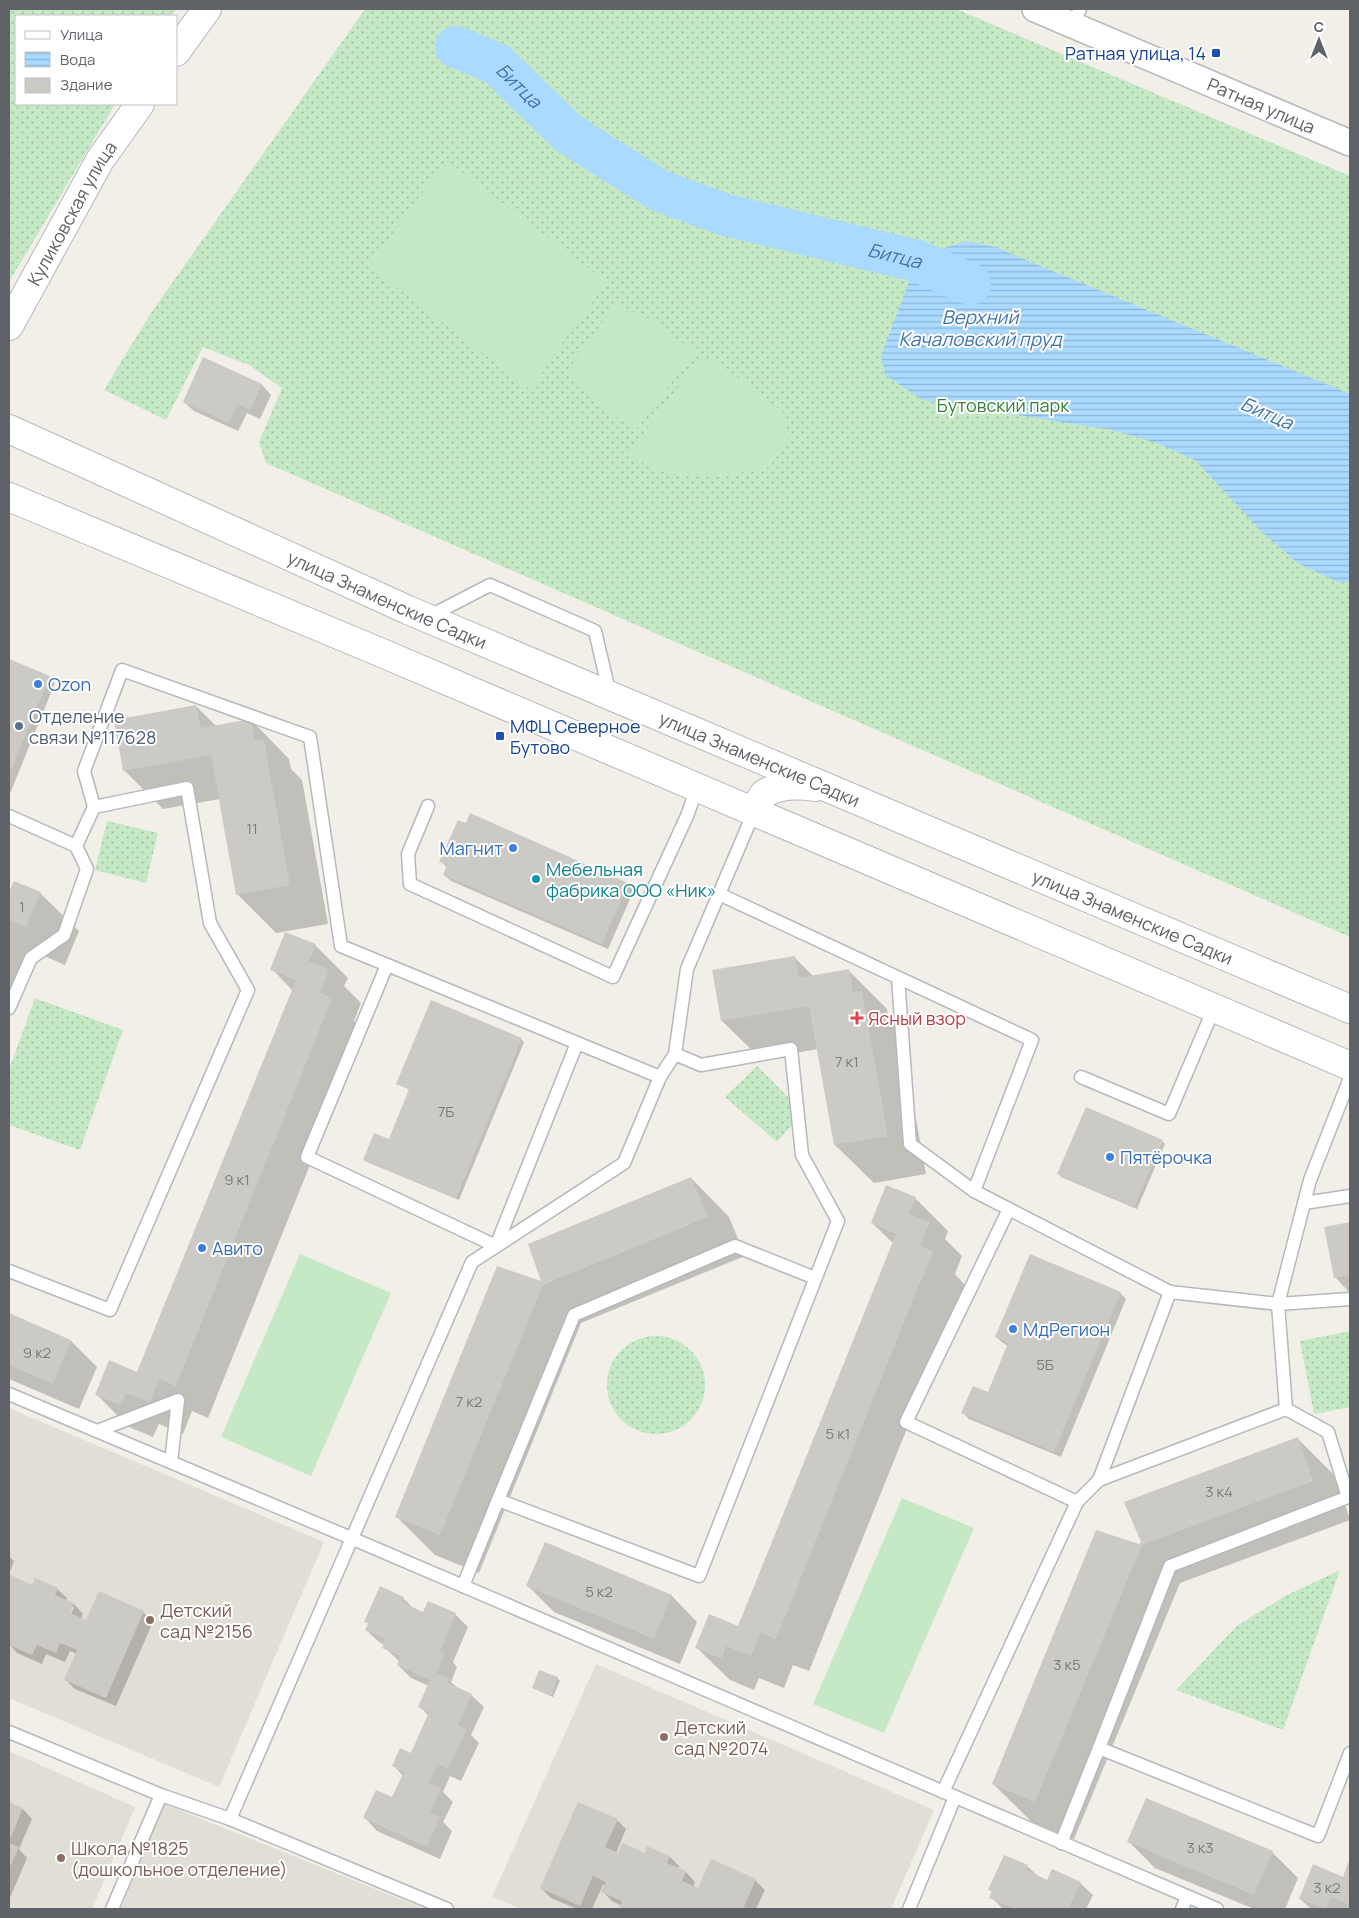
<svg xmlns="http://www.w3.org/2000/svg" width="1359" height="1918" viewBox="0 0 1359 1918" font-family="Manrope,sans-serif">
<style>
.education{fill:#e1ded6}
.grass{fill:url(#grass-dots)}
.garden{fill:#c5e8c5}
.water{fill:url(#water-rules)}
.shadow{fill:#0003;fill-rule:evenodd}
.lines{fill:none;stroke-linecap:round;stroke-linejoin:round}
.river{stroke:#aadaff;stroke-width:42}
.building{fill:#cccac5}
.service-casing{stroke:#b5b8bc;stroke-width:15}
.minor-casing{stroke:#b5b8bc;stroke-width:28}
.tertiary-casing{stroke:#b5b8bc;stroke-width:30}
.service{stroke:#fff;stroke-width:12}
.minor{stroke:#fff;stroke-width:25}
.tertiary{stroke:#fff;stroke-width:28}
.transit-dot{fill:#1a4fb4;stroke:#fff;stroke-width:2}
.shop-dot{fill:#3f7fe0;stroke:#fff;stroke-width:2}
.service-dot{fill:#5c6f8a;stroke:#fff;stroke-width:2}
.culture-dot{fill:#0f9aa8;stroke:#fff;stroke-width:2}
.health-dot{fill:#e0444e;stroke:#fff;stroke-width:2}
.education-dot{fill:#8d6e63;stroke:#fff;stroke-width:2}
.labels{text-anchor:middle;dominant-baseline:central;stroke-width:4;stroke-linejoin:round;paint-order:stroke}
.number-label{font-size:15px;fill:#7a7d7f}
.transit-label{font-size:18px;fill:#164399;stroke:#fff;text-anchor:end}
.street-label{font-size:18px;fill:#5f6368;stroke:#fff}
.park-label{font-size:18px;fill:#348238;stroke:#fff}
.shop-label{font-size:18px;fill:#366cbe;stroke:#fff;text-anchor:start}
.service-label{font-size:18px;fill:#4e5e75;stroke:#fff;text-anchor:start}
.culture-label{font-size:18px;fill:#0d838f;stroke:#fff;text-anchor:start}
.health-label{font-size:18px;fill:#be3a42;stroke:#fff;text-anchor:start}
.education-label{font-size:18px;fill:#785e54;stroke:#fff;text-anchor:start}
.water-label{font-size:19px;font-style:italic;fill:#4174aa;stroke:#fff}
</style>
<defs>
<pattern id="grass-dots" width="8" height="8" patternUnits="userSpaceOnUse" patternTransform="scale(1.25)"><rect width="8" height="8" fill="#c5e8c5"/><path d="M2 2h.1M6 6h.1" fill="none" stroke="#a3c0a4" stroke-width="1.8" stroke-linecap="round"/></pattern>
<pattern id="water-rules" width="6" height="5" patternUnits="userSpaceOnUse" patternTransform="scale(1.25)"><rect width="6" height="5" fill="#aadaff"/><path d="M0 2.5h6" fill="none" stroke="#8eb4d2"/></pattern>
</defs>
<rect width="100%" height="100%" fill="#f1efe8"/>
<!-- education -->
<g class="education">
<path d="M 9,1408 L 324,1542 L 219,1787 L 9,1698 Z"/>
<path d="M 596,1664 L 934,1810 L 891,1909 L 521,1909 L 492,1897 Z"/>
<path d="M 9,1751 L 135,1807 L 92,1909 L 9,1909 Z"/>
<path d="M 164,1804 L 425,1909 L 121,1909 Z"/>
</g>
<!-- grass -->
<g class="grass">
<path d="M 9,9 L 176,9 L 170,16 L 16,16 L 16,104 L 115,104 L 9,282 Z"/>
<path d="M 365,9 L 956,9 L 1350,176 L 1350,937 L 266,463 L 259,442 L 282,388 L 249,365 L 203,347 L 166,420 L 104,390 L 151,313 Z"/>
<path d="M 107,821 L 158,833 L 146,883 L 95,870 Z"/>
<path d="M 35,998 L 123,1030 L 80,1150 L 9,1125 L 9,1070 Z"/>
<path d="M 757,1066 L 803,1112 L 777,1142 L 725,1097 Z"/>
<path d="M 1350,1331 L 1350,1407 L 1314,1414 L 1300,1341 Z"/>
<circle cx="656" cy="1385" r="49"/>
<path d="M 1340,1570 L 1283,1730 L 1176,1690 L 1237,1626 L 1285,1596 Z"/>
</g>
<!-- garden -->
<g class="garden">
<path d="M 446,160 L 607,283 L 566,337 L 531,390 L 369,266 Z"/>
<path d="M 616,304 L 653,321 L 695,352 L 635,431 L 596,401 L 567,371 Z"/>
<path d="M 701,357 L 715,361 L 782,411 L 789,437 L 769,467 L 719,477 L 669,474 L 627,455 Z"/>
<path d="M 300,1254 L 391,1293 L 311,1476 L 221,1437 Z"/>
<path d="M 902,1498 L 974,1528 L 884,1733 L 813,1704 Z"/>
</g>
<!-- water -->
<path class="water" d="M 966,241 L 995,247 L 1350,394 L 1350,582 L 1337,582 L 1299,564 L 1263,533 L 1195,460 L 1157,443 L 1112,430 L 923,400 L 885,375 L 881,356 L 917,261 L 938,250 Z"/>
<!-- shadow -->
<g class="shadow">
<path d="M 204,359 L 262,385 L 271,395 L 260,419 L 247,413 L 238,431 L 194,411 L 184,402 Z"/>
<path d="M 9,661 L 49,677 L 55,683 L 9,796 Z"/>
<path d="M 196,706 L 216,726 L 251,720 L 289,759 L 291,769 L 302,780 L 328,924 L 276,933 L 237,894 L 220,799 L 163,809 L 124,770 Z"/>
<path d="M 441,861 L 628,884 L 634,890 L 608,949 L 451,881 L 444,875 L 447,868 Z"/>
<path d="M 40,893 L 79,931 L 65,965 L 35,952 L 9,1015 L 9,894 Z"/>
<path d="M 315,945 L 348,978 L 344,986 L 361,1003 L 354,1021 L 364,1031 L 208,1418 L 192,1411 L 183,1434 L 159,1424 L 153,1437 L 129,1427 L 96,1394 L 138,1374 L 293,991 L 272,969 Z"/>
<path d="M 794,957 L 814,977 L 849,971 L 887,1009 L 889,1020 L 900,1031 L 926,1174 L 874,1183 L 835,1145 L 818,1049 L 761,1059 L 722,1021 L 714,971 Z"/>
<path d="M 521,1039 L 524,1042 L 459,1200 L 367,1162 L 364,1159 L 390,1140 L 410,1090 L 398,1084 Z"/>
<path d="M 1162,1141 L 1165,1144 L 1137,1209 L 1061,1177 L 1059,1174 Z"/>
<path d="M 691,1178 L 729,1217 L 745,1256 L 581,1323 L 479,1573 L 435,1555 L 396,1516 L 544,1283 Z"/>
<path d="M 887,1187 L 916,1199 L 948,1231 L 945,1239 L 962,1256 L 955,1274 L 965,1285 L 809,1671 L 793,1665 L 784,1688 L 759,1678 L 754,1690 L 730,1680 L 697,1648 L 739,1627 L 894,1244 L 872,1223 Z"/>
<path d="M 1350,1223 L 1350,1293 L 1335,1277 L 1326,1228 Z"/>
<path d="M 1120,1293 L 1126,1299 L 1061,1457 L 969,1419 L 963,1413 L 989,1394 L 1008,1346 L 1003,1343 L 996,1337 Z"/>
<path d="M 9,1315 L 71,1341 L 97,1367 L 79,1409 L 9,1379 Z"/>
<path d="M 1298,1439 L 1336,1477 L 1350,1520 L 1180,1583 L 1074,1839 L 1032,1822 L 993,1784 L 1139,1545 Z"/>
<path d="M 546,1544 L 672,1596 L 697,1622 L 680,1664 L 554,1612 L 528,1586 Z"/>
<path d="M 9,1556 L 14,1561 L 9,1574 Z"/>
<path d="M 11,1577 L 33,1587 L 57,1589 L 67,1598 L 66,1601 L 74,1604 L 83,1614 L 81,1619 L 87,1621 L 143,1612 L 153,1622 L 116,1706 L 75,1689 L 66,1680 L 77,1654 L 70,1651 L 65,1662 L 46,1654 L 42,1664 L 17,1653 L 9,1644 L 9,1582 ZM 71,1607 L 74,1607 L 69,1619 Z"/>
<path d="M 403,1598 L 414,1609 L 424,1613 L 428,1602 L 456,1615 L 468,1627 L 453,1662 L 457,1667 L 451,1682 L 459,1689 L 471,1695 L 484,1707 L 471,1735 L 479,1743 L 461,1781 L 450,1776 L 443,1792 L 453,1802 L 443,1822 L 452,1831 L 440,1859 L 377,1831 L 365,1818 L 393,1799 L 403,1776 L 394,1766 L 412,1755 L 429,1716 L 420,1707 L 429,1686 L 411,1678 L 398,1665 L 400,1662 L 384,1647 L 385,1645 L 379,1642 L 366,1630 L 369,1624 L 366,1621 Z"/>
<path d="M 557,1678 L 560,1681 L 553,1697 L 533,1688 Z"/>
<path d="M 9,1803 L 23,1809 L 32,1819 L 19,1849 L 27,1858 L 9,1900 Z"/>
<path d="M 617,1820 L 626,1829 L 616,1853 L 670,1857 L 679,1866 L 678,1869 L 686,1872 L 695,1882 L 693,1887 L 699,1889 L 755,1880 L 765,1890 L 756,1909 L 620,1909 L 622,1906 L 612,1901 L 603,1892 L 605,1886 L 603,1885 L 592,1909 L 577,1909 L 551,1898 L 541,1888 Z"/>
<path d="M 1129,1842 L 1272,1852 L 1298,1878 L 1285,1909 L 1254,1909 L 1155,1868 Z"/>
<path d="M 1350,1861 L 1350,1909 L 1311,1909 L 1300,1899 L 1343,1878 Z"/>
<path d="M 1027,1866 L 1039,1877 L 1048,1881 L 1080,1883 L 1093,1895 L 1086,1909 L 1003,1909 L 991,1897 L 993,1893 L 990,1890 Z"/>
</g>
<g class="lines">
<!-- river -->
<path class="river" id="s1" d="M 456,47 L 497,64 L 569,134 L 660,191 L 726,215 L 917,261 L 970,284"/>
</g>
<!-- building -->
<g class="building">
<path d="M 203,357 L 262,384 L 250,410 L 237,404 L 229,423 L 183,402 Z"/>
<path d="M 9,659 L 50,676 L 9,775 Z"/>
<path d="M 196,705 L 201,728 L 251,719 L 255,741 L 264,740 L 290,885 L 236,895 L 211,755 L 123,771 L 114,720 Z"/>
<path d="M 470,813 L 628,883 L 602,944 L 443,875 L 447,865 L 439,862 L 458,820 L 466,823 Z"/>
<path d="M 14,881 L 41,892 L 26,927 L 9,920 L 9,892 Z"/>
<path d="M 285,932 L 316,944 L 309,961 L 329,969 L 320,993 L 332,998 L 176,1386 L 159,1379 L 150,1402 L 126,1393 L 121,1405 L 95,1395 L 109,1360 L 137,1372 L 296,980 L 270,970 Z"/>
<path d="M 795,956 L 799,978 L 849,969 L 853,992 L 862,991 L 888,1136 L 834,1145 L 809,1006 L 721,1021 L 712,970 Z"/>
<path d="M 431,1000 L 522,1038 L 456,1198 L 363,1160 L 374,1133 L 389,1139 L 409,1089 L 396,1084 Z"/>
<path d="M 1086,1107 L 1163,1140 L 1134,1207 L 1057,1174 Z"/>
<path d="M 691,1177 L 708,1217 L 543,1285 L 440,1535 L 395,1517 L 497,1266 L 541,1281 L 528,1244 Z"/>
<path d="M 886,1185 L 916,1197 L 909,1214 L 930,1222 L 920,1246 L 933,1251 L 776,1639 L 760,1633 L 751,1656 L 726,1646 L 722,1659 L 695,1648 L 709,1614 L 738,1626 L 896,1234 L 871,1223 Z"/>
<path d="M 1350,1222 L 1350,1275 L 1334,1278 L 1324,1227 Z"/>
<path d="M 1030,1254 L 1121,1292 L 1054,1452 L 961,1413 L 973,1386 L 988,1392 L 1008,1343 L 995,1337 Z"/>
<path d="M 9,1313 L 71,1340 L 53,1384 L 9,1365 Z"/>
<path d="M 1298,1437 L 1313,1481 L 1142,1545 L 1035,1802 L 992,1784 L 1096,1530 L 1139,1544 L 1141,1542 L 1124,1502 Z"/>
<path d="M 545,1542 L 672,1595 L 654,1639 L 526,1586 Z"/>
<path d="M 10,1575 L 32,1585 L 35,1578 L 58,1588 L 55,1595 L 74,1603 L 70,1613 L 86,1620 L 99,1591 L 144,1611 L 106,1698 L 64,1680 L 77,1650 L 60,1643 L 56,1653 L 37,1645 L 32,1655 L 9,1645 L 10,1633 L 9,1633 L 9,1579 Z"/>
<path d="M 380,1586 L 404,1597 L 401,1602 L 423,1612 L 428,1601 L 456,1613 L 440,1651 L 445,1654 L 437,1673 L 450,1678 L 448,1683 L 472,1694 L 458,1725 L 467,1729 L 448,1769 L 437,1764 L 429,1783 L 441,1788 L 430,1813 L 440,1817 L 427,1847 L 363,1818 L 376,1790 L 392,1797 L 404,1772 L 392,1766 L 400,1748 L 411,1753 L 429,1712 L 418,1707 L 430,1680 L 397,1665 L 401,1656 L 382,1648 L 386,1639 L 365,1630 L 368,1623 L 364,1622 Z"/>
<path d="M 539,1670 L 558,1677 L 551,1696 L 532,1688 Z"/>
<path d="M 1146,1798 L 1273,1851 L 1254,1895 L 1127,1842 Z"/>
<path d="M 9,1802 L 23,1808 L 9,1842 Z"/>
<path d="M 578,1802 L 618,1819 L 605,1847 L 618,1853 L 622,1843 L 645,1853 L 647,1846 L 670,1856 L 667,1863 L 686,1871 L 682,1881 L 698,1888 L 711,1859 L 756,1879 L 743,1909 L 619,1909 L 622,1901 L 601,1892 L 606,1882 L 593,1876 L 580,1906 L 540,1888 Z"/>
<path d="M 9,1843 L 19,1847 L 9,1869 Z"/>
<path d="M 1004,1855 L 1028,1865 L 1026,1870 L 1047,1880 L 1052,1869 L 1081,1882 L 1068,1909 L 1010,1909 L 1011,1907 L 989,1898 L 992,1891 L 988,1890 Z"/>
<path d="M 1350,1858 L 1350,1905 L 1331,1897 L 1326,1909 L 1299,1899 L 1313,1864 L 1343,1877 Z"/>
</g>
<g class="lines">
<defs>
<g id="service">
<path d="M 1073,25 L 1080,9"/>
<path d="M 428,617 L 490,585 L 595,631 L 610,695"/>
<path d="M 428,806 L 408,854 L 410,884 L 613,977 L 687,816 L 697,788"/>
<path d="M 9,816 L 76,846"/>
<path d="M 719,894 L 1032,1040 L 974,1191 L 1170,1292 L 1278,1304 L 1310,1180 L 1350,1078"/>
<path d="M 387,965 L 307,1157 L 496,1246 L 577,1043"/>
<path d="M 898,978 L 910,1144 L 974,1191"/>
<path d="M 9,1008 L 31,958 L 64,935 L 87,869 L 76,846 L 94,807 L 84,771 L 122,670 L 310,737 L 341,946 L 660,1077"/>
<path d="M 1081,1077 L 1169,1114 L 1214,1008"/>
<path d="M 1304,1203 L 1350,1196"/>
<path d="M 1009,1209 L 906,1422 L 1077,1502"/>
<path d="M 9,1271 L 110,1310 L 248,990 L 210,923 L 187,788 L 94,807"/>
<path d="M 9,1394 L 351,1538 L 1217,1909"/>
<path d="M 97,1431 L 178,1400 L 171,1462"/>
<path d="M 1099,1480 L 1170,1292"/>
<path d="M 498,1500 L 574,1315 L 735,1246 L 815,1278"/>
<path d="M 463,1586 L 498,1500 L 699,1576 L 838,1221 L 802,1155 L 791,1049 L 701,1065 L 675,1054 L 687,969 L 754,812"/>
<path d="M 9,1732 L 161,1795 L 230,1819 L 447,1909"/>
<path d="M 1099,1748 L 1170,1566 L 1348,1497 L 1328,1432 L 1286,1409 L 1278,1304 L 1350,1299"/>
<path d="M 943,1792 L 1077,1502 L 1099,1480 L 1286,1409"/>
<path d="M 230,1819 L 472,1262 L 624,1163 L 660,1077 L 675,1054"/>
<path d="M 1061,1843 L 1099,1748 L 1318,1836 L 1350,1753"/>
<path d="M 112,1909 L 161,1795"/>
<path d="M 909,1909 L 955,1797"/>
<path d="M 1182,1909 L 1187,1897"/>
</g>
<g id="minor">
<path id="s2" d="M 1035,9 L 1350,143"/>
</g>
<g id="tertiary">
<path d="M 176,52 L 207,9"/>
<path id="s3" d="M 9,326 L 100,160 L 140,104"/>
<path id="s4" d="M 9,429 L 408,610 L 1350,1009"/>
<path d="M 9,497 L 389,656 L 1350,1066"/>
<path d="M 754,812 C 757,807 760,798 764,794 C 778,784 801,785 816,787"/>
</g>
</defs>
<!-- service casing -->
<use href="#service" class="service-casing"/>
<!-- minor casing -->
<use href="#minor" class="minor-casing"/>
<!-- tertiary casing -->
<use href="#tertiary" class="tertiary-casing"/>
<!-- service -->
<use href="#service" class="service"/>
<!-- minor -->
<use href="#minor" class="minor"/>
<!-- tertiary -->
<use href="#tertiary" class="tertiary"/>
</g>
<!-- markers -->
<g class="transit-dot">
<rect x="1211" y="48" width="10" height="10" rx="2.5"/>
<rect x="495" y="731" width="10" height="10" rx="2.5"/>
</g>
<g class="shop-dot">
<circle cx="38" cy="684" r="5"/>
<circle cx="513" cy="848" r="5"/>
<circle cx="1110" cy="1157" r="5"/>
<circle cx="202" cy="1248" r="5"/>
<circle cx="1013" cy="1329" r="5"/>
</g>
<circle class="service-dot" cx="19" cy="726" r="5"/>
<circle class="culture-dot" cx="536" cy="879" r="5"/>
<path class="health-dot" d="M854.5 1010.5h5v5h5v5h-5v5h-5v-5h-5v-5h5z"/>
<g class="education-dot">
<circle cx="150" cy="1620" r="5"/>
<circle cx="664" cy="1737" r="5"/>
<circle cx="61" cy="1858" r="5"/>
</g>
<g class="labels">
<!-- number labels -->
<g class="number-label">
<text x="252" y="828">11</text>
<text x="22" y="906">1</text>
<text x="847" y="1061">7 к1</text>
<text x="446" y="1111">7Б</text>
<text x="237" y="1179">9 к1</text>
<text x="37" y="1352">9 к2</text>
<text x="1045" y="1364">5Б</text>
<text x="469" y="1401">7 к2</text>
<text x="838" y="1433">5 к1</text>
<text x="1219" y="1491">3 к4</text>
<text x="599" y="1591">5 к2</text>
<text x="1067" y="1664">3 к5</text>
<text x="1200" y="1847">3 к3</text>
<text x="1327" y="1887">3 к2</text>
</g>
<!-- transit labels -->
<g class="transit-label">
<text x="1206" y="53">Ратная улица, 14</text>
<text x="510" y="726" text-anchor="start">МФЦ Северное<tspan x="510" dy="21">Бутово</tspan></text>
</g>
<!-- street labels -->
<g class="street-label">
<text stroke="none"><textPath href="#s2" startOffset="246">Ратная улица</textPath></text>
<text stroke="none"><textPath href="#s3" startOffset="129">Куликовская улица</textPath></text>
<text stroke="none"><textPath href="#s4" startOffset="415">улица Знаменские Садки</textPath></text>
<text stroke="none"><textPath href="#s4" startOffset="820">улица Знаменские Садки</textPath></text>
<text stroke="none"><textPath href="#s4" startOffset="1225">улица Знаменские Садки</textPath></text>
</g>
<!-- park labels -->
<g class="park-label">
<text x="1003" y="405">Бутовский парк</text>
</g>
<!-- shop labels -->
<g class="shop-label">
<text x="48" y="684">Ozon</text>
<text x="503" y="848" text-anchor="end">Магнит</text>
<text x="1120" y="1157">Пятёрочка</text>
<text x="212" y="1248">Авито</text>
<text x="1023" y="1329">МдРегион</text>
</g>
<!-- service labels -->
<g class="service-label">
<text x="29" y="716">Отделение<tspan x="29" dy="21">связи №117628</tspan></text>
</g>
<!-- culture labels -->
<g class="culture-label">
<text x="546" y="869">Мебельная<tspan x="546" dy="21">фабрика ООО «Ник»</tspan></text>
</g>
<!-- health labels -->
<g class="health-label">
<text x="868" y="1018">Ясный взор</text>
</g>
<!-- education labels -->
<g class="education-label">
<text x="160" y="1610">Детский<tspan x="160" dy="21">сад №2156</tspan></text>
<text x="674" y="1727">Детский<tspan x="674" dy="21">сад №2074</tspan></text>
<text x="71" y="1848">Школа №1825<tspan x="71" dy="21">(дошкольное отделение)</tspan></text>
</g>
<!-- water labels -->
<g class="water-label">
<text stroke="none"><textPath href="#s1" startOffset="75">Битца</textPath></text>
<text stroke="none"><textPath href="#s1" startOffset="496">Битца</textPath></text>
<text x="980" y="317">Верхний<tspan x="980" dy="22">Качаловский пруд</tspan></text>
<text transform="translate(1267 413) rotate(23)">Битца</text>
</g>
</g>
<!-- border -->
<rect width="1359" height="1918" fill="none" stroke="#5f6368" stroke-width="20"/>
<!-- legend -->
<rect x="15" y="15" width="162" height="90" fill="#ffffff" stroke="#bfc1c3"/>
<rect x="25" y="31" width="25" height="8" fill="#ffffff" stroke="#bfc1c3"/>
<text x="60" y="40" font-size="15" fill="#5f6368">Улица</text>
<rect x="25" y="52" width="25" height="15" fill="url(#water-rules)" stroke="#bfc1c3"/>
<text x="60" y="65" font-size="15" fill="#5f6368">Вода</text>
<rect x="25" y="78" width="25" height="15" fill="#cccac5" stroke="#bfc1c3"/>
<text x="60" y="90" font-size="15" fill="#5f6368">Здание</text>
<!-- north arrow -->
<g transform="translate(1319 40)" stroke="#ffffff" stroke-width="4" paint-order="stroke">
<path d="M0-4L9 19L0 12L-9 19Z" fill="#5f6368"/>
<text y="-8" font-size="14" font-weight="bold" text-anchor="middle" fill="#5f6368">С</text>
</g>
</svg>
